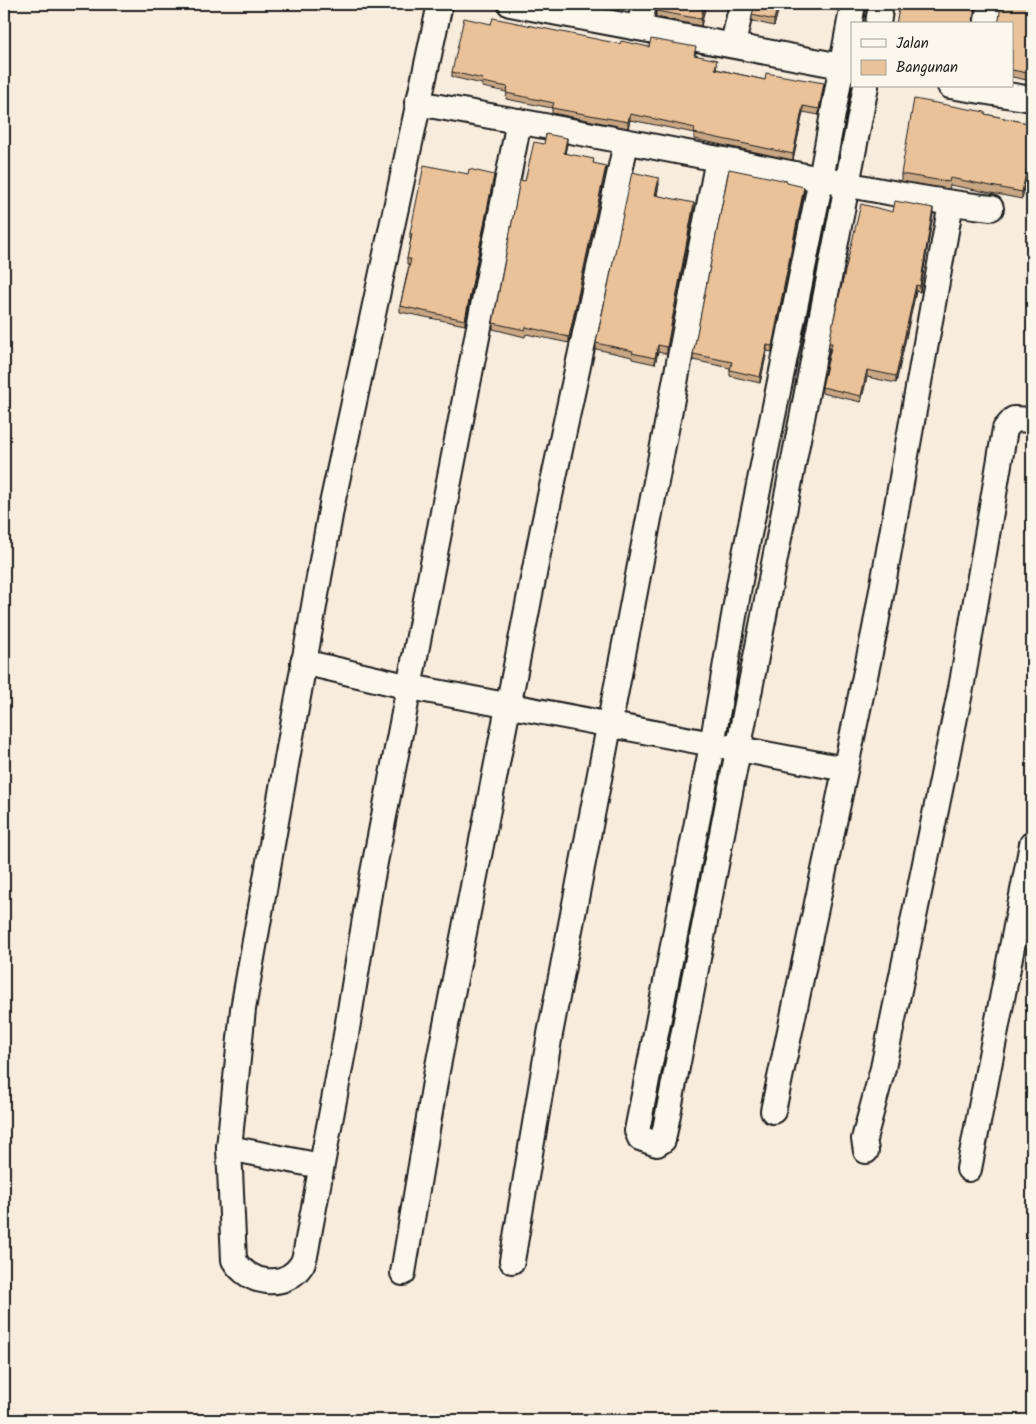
<svg xmlns="http://www.w3.org/2000/svg" width="1036" height="1424" viewBox="0 0 1036 1424" font-family="Kalam,sans-serif">
<style>
.lines{fill:none;stroke-linecap:round;stroke-linejoin:round}
.street-casing{stroke:#1c1c1c;stroke-width:28}
.street{stroke:#fbf7ec;stroke-width:24}
.wall{fill:#c9a784;stroke:#1c1c1c}
.shaded-wall{fill:#a4886c;stroke:#1c1c1c}
.building{fill:#eac29a;stroke:#1c1c1c}
</style>
<rect width="100%" height="100%" fill="#f8ecdc"/>
<filter id="ink" filterUnits="userSpaceOnUse"><feTurbulence type="fractalNoise" baseFrequency=".02" numOctaves="2"/><feDisplacementMap in="SourceGraphic" scale="10" xChannelSelector="R" yChannelSelector="G"/><feConvolveMatrix kernelMatrix="1 2 1 2 8 2 1 2 1" color-interpolation-filters="sRGB"/></filter>
<g filter="url(#ink)">
<g class="lines">
<defs>
<g id="street">
<path d="M 440,4 L 332,504 L 243,1009 L 229,1148 L 234,1260 C 248,1284 285,1291 302,1264 C 306,1257 307,1243 309,1234 L 345,1041 L 370,888 L 519,121"/>
<path d="M 510,4 L 852,68"/>
<path d="M 853,4 L 821,179 L 742,569 L 712,745 L 637,1131 L 640,1138 L 657,1144 L 663,1140 L 866,86"/>
<path d="M 878,24 L 881,4"/>
<path d="M 986,24 L 990,4"/>
<path d="M 639,28 L 644,4"/>
<path d="M 733,44 L 742,4"/>
<path d="M 950,86 L 1032,99"/>
<path d="M 417,103 C 532,123 646,145 760,167 C 836,182 913,199 991,208"/>
<path d="M 303,662 L 410,687 L 845,769"/>
<path d="M 773,1111 L 875,629 L 951,203"/>
<path d="M 229,1148 L 321,1166"/>
<path d="M 866,1151 L 864,1139 L 883,1068 L 962,683 L 1005,429 L 1014,419 L 1032,420"/>
<path d="M 969,1169 L 1032,844"/>
<path d="M 512,1261 L 550,1034 L 718,159"/>
<path d="M 403,1273 L 436,1076 L 542,533 L 626,143"/>
</g>
</defs>
<!-- street casing -->
<use href="#street" class="street-casing"/>
<!-- street -->
<use href="#street" class="street"/>
</g>
<!-- wall -->
<g class="wall">
<path d="M 706,4 L 701,26 L 656,17 L 656,11 Z"/>
<path d="M 780,4 L 774,26 L 752,21 L 752,15 Z"/>
<path d="M 1032,4 L 1032,81 L 1012,77 L 1012,24 Z"/>
<path d="M 491,24 L 620,44 L 696,53 L 695,55 L 717,65 L 716,69 L 765,80 L 824,88 L 819,115 L 803,112 L 793,160 L 694,139 L 694,133 L 646,123 L 630,120 L 628,128 L 552,113 L 552,108 L 506,99 L 507,92 L 482,87 L 482,84 L 452,77 L 452,72 Z"/>
<path d="M 985,114 L 1032,124 L 1032,167 L 1029,166 L 1022,199 L 950,185 L 949,189 L 901,181 L 901,174 Z"/>
<path d="M 544,144 L 567,144 L 565,153 L 594,163 L 606,172 L 569,343 L 526,334 L 525,337 L 493,329 L 493,323 L 525,181 Z"/>
<path d="M 494,180 L 465,325 L 400,312 L 400,306 L 409,265 L 407,264 L 407,259 L 411,239 L 410,239 L 410,233 Z"/>
<path d="M 787,183 L 804,193 L 772,352 L 767,351 L 760,383 L 730,376 L 730,368 L 693,360 L 693,354 Z"/>
<path d="M 659,184 L 657,195 L 694,210 L 667,354 L 658,352 L 655,364 L 632,359 L 632,357 L 596,349 L 596,343 Z"/>
<path d="M 933,214 L 920,292 L 916,291 L 896,383 L 867,377 L 861,402 L 822,393 L 822,387 L 830,349 L 829,349 L 829,343 Z"/>
</g>
<!-- shaded-wall -->
<g class="shaded-wall">
<path d="M 704,4 L 706,4 L 701,26 L 701,19 Z"/>
<path d="M 778,4 L 780,4 L 774,26 L 774,20 Z"/>
<path d="M 975,4 L 976,4 L 974,24 L 973,24 Z"/>
<path d="M 824,83 L 824,88 L 819,115 L 819,109 Z"/>
<path d="M 803,106 L 803,112 L 793,160 L 793,154 Z"/>
<path d="M 630,114 L 630,120 L 628,128 L 628,122 Z"/>
<path d="M 567,138 L 567,144 L 564,159 L 564,153 Z"/>
<path d="M 1029,159 L 1029,166 L 1022,199 L 1022,192 Z"/>
<path d="M 606,166 L 606,172 L 569,343 L 569,337 Z"/>
<path d="M 494,175 L 494,180 L 465,325 L 465,320 Z"/>
<path d="M 659,178 L 659,184 L 655,201 L 655,195 Z"/>
<path d="M 804,187 L 804,193 L 772,352 L 772,346 Z"/>
<path d="M 694,203 L 694,210 L 667,354 L 667,347 Z"/>
<path d="M 933,208 L 933,214 L 920,292 L 920,286 Z"/>
<path d="M 916,285 L 916,291 L 896,383 L 896,376 Z"/>
<path d="M 658,345 L 658,352 L 655,364 L 655,358 Z"/>
<path d="M 767,345 L 767,351 L 760,383 L 760,377 Z"/>
<path d="M 867,370 L 867,377 L 861,402 L 861,396 Z"/>
</g>
<!-- building -->
<g class="building">
<path d="M 658,4 L 704,4 L 701,19 L 656,11 Z"/>
<path d="M 755,4 L 778,4 L 774,20 L 752,15 Z"/>
<path d="M 900,4 L 975,4 L 973,22 L 975,24 L 896,24 Z"/>
<path d="M 1001,4 L 1032,4 L 1032,74 L 1012,70 L 1012,24 L 996,24 L 999,20 Z"/>
<path d="M 464,18 L 491,24 L 493,18 L 620,44 L 621,41 L 649,47 L 651,39 L 696,47 L 694,55 L 717,60 L 715,69 L 765,80 L 766,73 L 824,83 L 819,109 L 803,106 L 793,154 L 694,133 L 695,128 L 646,117 L 630,114 L 628,122 L 552,108 L 554,103 L 506,93 L 508,87 L 482,82 L 483,79 L 452,72 Z"/>
<path d="M 914,99 L 985,112 L 985,114 L 1032,124 L 1032,160 L 1029,159 L 1022,192 L 950,178 L 949,182 L 901,174 Z"/>
<path d="M 546,134 L 567,138 L 564,153 L 594,159 L 593,163 L 606,166 L 569,337 L 526,327 L 525,330 L 493,323 L 520,180 L 525,181 L 534,142 L 544,144 Z"/>
<path d="M 424,165 L 468,174 L 469,169 L 494,175 L 465,320 L 400,306 L 411,259 L 407,259 L 412,234 L 410,233 Z"/>
<path d="M 729,169 L 787,181 L 787,183 L 804,187 L 772,346 L 767,345 L 760,377 L 730,370 L 732,362 L 693,354 Z"/>
<path d="M 632,172 L 659,178 L 655,195 L 694,203 L 667,347 L 658,345 L 655,358 L 632,353 L 633,351 L 596,343 Z"/>
<path d="M 895,201 L 933,208 L 920,286 L 916,285 L 896,376 L 867,370 L 861,396 L 822,387 L 832,343 L 829,343 L 834,318 L 861,204 L 893,212 Z"/>
</g>
</g>
<!-- margin -->
<rect width="1036" height="1424" fill="none" stroke="#fbf7ec" stroke-width="20"/>
<rect x="10" y="10" width="1016" height="1404" fill="none" stroke="#1c1c1c" stroke-width="2" filter="url(#ink)"/>
<!-- legend -->
<rect x="851" y="22" width="162" height="65" fill="#fbf7ec" stroke="#a29f99"/>
<rect x="861" y="39" width="25" height="8" fill="#fbf7ec" stroke="#a29f99"/>
<text x="896" y="48" font-size="15" fill="#1c1c1c">Jalan</text>
<rect x="861" y="60" width="25" height="15" fill="#eac29a" stroke="#a29f99"/>
<text x="896" y="72" font-size="15" fill="#1c1c1c">Bangunan</text>
</svg>
